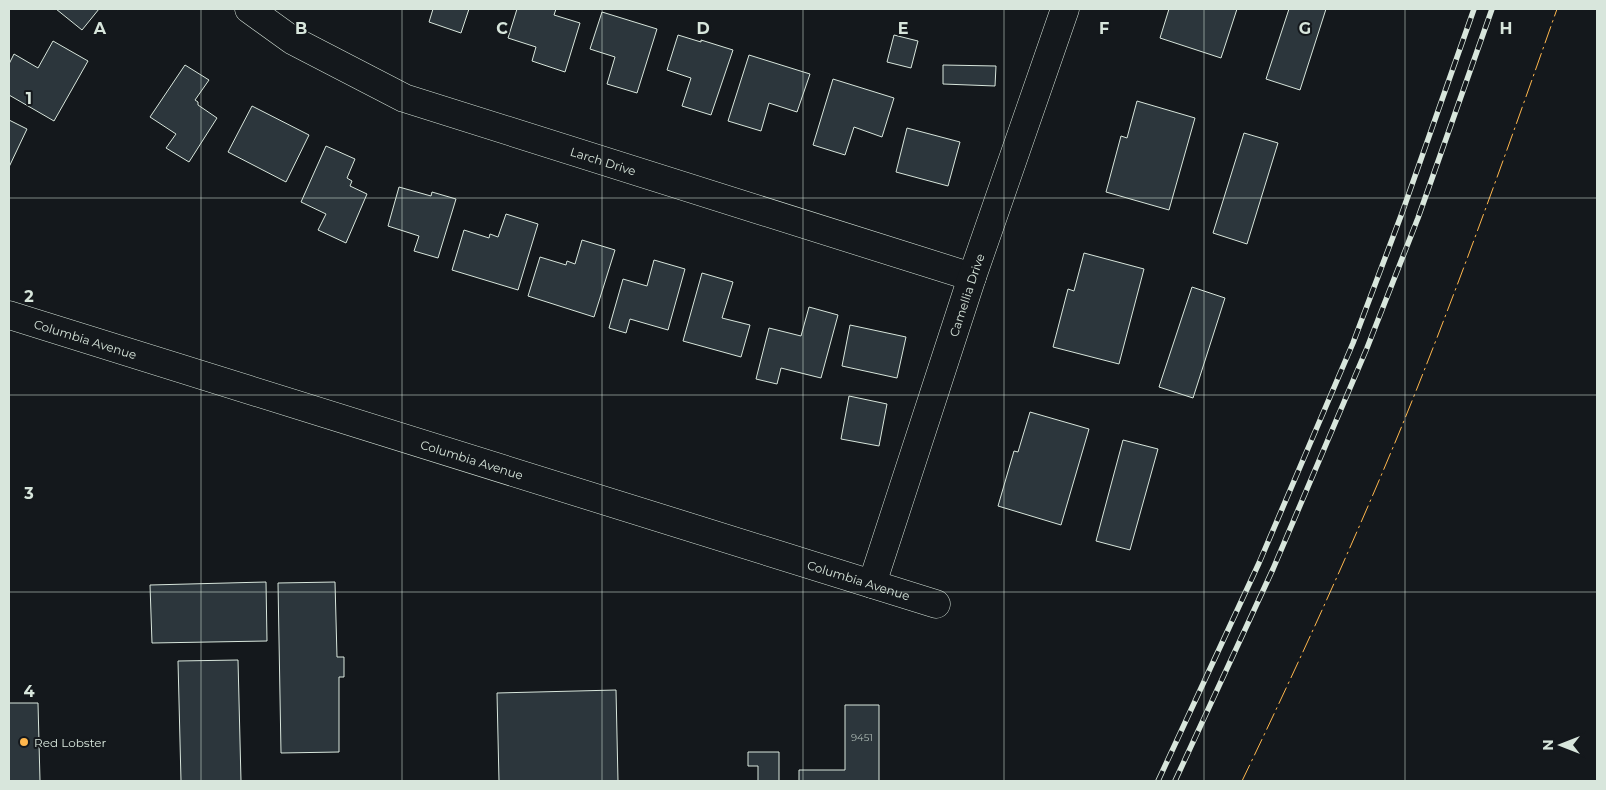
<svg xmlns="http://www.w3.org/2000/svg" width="1606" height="790" viewBox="0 0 1606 790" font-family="Montserrat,sans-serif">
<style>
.building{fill:#2c363c;stroke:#d8e6dc}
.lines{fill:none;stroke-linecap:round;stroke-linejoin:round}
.minor-casing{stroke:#d8e6dc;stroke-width:29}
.minor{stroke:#14181c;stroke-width:28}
.rail-casing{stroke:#d8e6dc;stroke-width:5.5}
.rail{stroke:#14181c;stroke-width:4;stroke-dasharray:11;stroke-linecap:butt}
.power{stroke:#ffb74d;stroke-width:1;stroke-dasharray:18 4 2.5 4;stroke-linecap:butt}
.grid{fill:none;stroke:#d8e6dc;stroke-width:1;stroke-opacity:0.55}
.poi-dot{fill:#ffb74d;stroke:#14181c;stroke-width:2}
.labels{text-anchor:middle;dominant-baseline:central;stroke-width:4;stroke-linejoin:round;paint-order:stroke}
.number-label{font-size:10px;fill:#adbab4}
.street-label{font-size:12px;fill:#d8e6dc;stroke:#14181c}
.poi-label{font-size:12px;fill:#d8e6dc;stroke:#14181c;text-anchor:start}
.grid-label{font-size:16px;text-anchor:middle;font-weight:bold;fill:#d8e6dc;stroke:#14181c;stroke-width:4;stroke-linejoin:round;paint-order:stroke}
</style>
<rect width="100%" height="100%" fill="#14181c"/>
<!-- building -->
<g class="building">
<path d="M 56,9 L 99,9 L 82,30 Z"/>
<path d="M 433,9 L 469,9 L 461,33 L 429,22 Z"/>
<path d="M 517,9 L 556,9 L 554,15 L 580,23 L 565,72 L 532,61 L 536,47 L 508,38 Z"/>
<path d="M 1169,9 L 1237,9 L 1221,58 L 1160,38 Z"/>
<path d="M 1289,9 L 1326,9 L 1300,90 L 1266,79 Z"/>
<path d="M 602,12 L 657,29 L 637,93 L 607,84 L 615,57 L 590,49 Z"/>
<path d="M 678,35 L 701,42 L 701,40 L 733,50 L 711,115 L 682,106 L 691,78 L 667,70 Z"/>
<path d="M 894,35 L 918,41 L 911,68 L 887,62 Z"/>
<path d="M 53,41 L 88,61 L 54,121 L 9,95 L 9,64 L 14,54 L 38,68 Z"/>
<path d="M 749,55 L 810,74 L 797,112 L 769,103 L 761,131 L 728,121 Z"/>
<path d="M 185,65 L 209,80 L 195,100 L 198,102 L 198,105 L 217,118 L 189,162 L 166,148 L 176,134 L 150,117 Z"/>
<path d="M 943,65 L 996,66 L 995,86 L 943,84 Z"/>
<path d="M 833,79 L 894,98 L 882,137 L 854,127 L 845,155 L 813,145 Z"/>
<path d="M 1137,101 L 1195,118 L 1169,210 L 1106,192 L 1121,136 L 1127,138 Z"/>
<path d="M 252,106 L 309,135 L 286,182 L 228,152 Z"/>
<path d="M 9,120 L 27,129 L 9,167 Z"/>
<path d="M 907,128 L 960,142 L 948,186 L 896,172 Z"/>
<path d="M 1244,133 L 1278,143 L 1247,244 L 1213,233 Z"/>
<path d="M 326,146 L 355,159 L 347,178 L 352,181 L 350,186 L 367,194 L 346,243 L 318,230 L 326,214 L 301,202 Z"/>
<path d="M 399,187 L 431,196 L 432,192 L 456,199 L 438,258 L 414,251 L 419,236 L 388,226 Z"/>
<path d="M 506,214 L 538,224 L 518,290 L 452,270 L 464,230 L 489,238 L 490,234 L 498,237 Z"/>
<path d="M 582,240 L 615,250 L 594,317 L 528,296 L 540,257 L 566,265 L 567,261 L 575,264 Z"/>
<path d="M 1084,253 L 1144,269 L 1119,364 L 1053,347 L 1068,289 L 1074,291 Z"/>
<path d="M 654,260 L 685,269 L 668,330 L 630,319 L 626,333 L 609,328 L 623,279 L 647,286 Z"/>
<path d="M 702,273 L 733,282 L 722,318 L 750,325 L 741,357 L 683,341 Z"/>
<path d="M 1192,287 L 1225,298 L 1193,398 L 1159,387 Z"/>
<path d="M 809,307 L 838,315 L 821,378 L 781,368 L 777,384 L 756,379 L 769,328 L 801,336 Z"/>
<path d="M 850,325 L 906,337 L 897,378 L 842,366 Z"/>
<path d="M 849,396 L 887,404 L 879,446 L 841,439 Z"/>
<path d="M 1030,412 L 1089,429 L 1061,525 L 998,506 L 1014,451 L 1018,452 Z"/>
<path d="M 1123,440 L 1158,449 L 1130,550 L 1096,541 Z"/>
<path d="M 266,582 L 267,641 L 152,643 L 150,585 Z"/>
<path d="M 335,582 L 337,657 L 344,657 L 344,677 L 339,677 L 339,752 L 281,753 L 278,583 Z"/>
<path d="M 238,660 L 241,781 L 181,781 L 178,661 Z"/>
<path d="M 616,690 L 618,781 L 499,781 L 497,693 Z"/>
<path d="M 9,703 L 38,703 L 40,781 L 9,781 Z"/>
<path d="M 845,705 L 879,705 L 879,781 L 799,781 L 799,770 L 845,770 Z"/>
<path d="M 748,752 L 779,752 L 779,781 L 758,781 L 758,766 L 748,766 Z"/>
</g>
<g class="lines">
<defs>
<g id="minor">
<path id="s1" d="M 249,9 L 292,40 L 404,98 L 972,277"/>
<path id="s2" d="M 9,315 L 936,604"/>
<path id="s3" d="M 872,584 L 972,277 L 1065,9"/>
</g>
</defs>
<!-- minor casing -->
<use href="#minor" class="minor-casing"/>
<!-- minor -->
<use href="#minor" class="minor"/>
<defs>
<g id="rail">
<path d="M 1158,781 L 1259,563 L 1353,343 L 1402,213 L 1474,9"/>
<path d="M 1175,781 L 1273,569 L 1367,348 L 1418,218 L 1492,9"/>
</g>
</defs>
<!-- rail casing -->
<use href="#rail" class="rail-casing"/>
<!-- rail -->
<use href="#rail" class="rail"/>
<!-- power -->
<path class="power" d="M 1242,781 C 1297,667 1350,551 1399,433 C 1456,294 1507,151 1557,9"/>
</g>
<!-- grid -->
<path class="grid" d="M 201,9 L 201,781M 402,9 L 402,781M 602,9 L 602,781M 803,9 L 803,781M 1004,9 L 1004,781M 1204,9 L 1204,781M 1405,9 L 1405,781M 9,198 L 1597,198M 9,395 L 1597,395M 9,592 L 1597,592"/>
<!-- markers -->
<circle class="poi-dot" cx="24" cy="742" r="5"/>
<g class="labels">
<!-- number labels -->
<g class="number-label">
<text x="862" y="737">9451</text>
</g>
<!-- street labels -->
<g class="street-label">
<text stroke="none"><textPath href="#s1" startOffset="388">Larch Drive</textPath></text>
<text stroke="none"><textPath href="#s3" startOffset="304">Camellia Drive</textPath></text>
<text stroke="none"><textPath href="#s2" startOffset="80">Columbia Avenue</textPath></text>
<text stroke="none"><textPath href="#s2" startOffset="485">Columbia Avenue</textPath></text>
<text stroke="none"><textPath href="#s2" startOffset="890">Columbia Avenue</textPath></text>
</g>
<!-- poi labels -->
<g class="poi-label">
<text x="34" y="742">Red Lobster</text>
</g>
</g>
<g class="grid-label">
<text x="100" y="34">A</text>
<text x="301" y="34">B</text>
<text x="502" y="34">C</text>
<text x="703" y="34">D</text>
<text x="903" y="34">E</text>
<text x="1104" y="34">F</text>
<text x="1305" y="34">G</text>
<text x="1506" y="34">H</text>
<text x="29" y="104">1</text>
<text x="29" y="302">2</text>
<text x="29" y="499">3</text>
<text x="29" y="697">4</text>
</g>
<!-- border -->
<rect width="1606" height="790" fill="none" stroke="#d8e6dc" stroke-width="20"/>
<!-- north arrow -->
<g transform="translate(1561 745) rotate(270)" stroke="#14181c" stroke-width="4" paint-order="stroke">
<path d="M0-4L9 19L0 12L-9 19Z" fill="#d8e6dc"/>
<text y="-8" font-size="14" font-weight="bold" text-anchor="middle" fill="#d8e6dc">N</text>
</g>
</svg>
